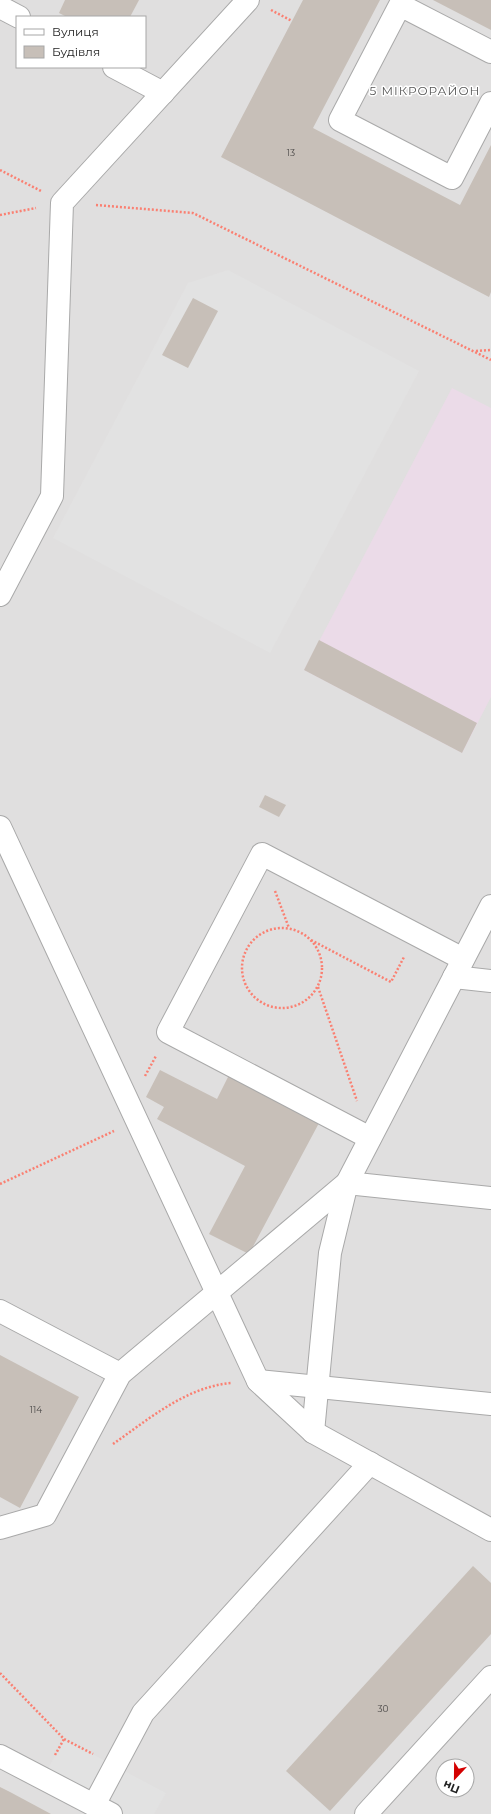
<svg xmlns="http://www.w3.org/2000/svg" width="491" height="1814" viewBox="0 0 491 1814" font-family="Montserrat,sans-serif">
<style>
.residential{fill:#e0dfdf;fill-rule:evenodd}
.industrial{fill:#ebdbe8}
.parking{fill:#e2e2e2}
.building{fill:#c7bfb8}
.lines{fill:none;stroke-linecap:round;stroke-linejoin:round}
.minor-casing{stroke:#a9a9a9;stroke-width:24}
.path{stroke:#fa8072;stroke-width:2.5;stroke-dasharray:2 2;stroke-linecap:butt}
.minor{stroke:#fff;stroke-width:22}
.labels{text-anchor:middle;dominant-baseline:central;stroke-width:3;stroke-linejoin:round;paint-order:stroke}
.number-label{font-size:9px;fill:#4b4948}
.neighbourhood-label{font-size:12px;letter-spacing:1px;fill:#555;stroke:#fff}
</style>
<rect width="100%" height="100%" fill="#f2efe9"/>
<!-- residential -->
<path class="residential" d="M 0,0 L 491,0 L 491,1814 L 0,1814 ZM 17,17 L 145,17 L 145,67 L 17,67 ZM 443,1766 L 467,1766 L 467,1790 L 443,1790 Z"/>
<!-- industrial -->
<path class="industrial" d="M 452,388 L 491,408 L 491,697 L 462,753 L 304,670 Z"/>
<!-- parking -->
<g class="parking">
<path d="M 228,270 L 419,371 L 270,653 L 53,538 L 188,283 Z"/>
<path d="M 64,1739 L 166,1793 L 154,1814 L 111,1814 L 43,1778 Z"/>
</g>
<!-- building -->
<g class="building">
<path d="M 65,0 L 139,0 L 130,17 L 67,17 L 59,13 Z"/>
<path d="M 303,0 L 380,0 L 313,128 L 460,205 L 491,145 L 491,292 L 489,297 L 221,157 Z"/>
<path d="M 433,0 L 491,0 L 491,30 Z"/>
<path d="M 193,298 L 218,311 L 188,368 L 162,355 Z"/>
<path d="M 319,640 L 477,723 L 462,753 L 304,670 Z"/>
<path d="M 265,795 L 286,805 L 279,817 L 259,807 Z"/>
<path d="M 160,1070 L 217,1099 L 229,1075 L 319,1123 L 249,1254 L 209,1234 L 245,1166 L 157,1119 L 164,1107 L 146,1097 Z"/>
<path d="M 0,1355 L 79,1397 L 20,1508 L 0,1497 Z"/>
<path d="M 473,1566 L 491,1583 L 491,1634 L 330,1811 L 286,1771 Z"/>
<path d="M 0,1787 L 10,1792 L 51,1814 L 0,1814 Z"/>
</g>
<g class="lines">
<defs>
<g id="minor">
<path d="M 0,7 L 19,17"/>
<path d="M 491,52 L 400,5 L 340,120 L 452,178 L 491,103"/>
<path d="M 114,67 L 163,93"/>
<path d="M 0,595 L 52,496 L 62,203 L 248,0"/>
<path d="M 0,827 L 258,1381 L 313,1432 L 491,1530"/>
<path d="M 454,977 L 491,981"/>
<path d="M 370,1138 L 168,1032 L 262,854 L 463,959"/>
<path d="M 0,1311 L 120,1374"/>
<path d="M 258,1381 L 491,1404"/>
<path d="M 313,1432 L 330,1253 L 347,1183 L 491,906"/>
<path d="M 0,1528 L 45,1515 L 120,1374 L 347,1183 L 491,1198"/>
<path d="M 0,1756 L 111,1814"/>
<path d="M 94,1805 L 143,1713 L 370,1463"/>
<path d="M 366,1814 L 491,1677"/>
</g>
</defs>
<!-- minor casing -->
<use href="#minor" class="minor-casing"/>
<!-- path -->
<g class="path">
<path d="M 271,10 L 292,21"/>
<path d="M 0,170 L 41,191"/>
<path d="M 96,205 L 193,213 L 491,360"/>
<path d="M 0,215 L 36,208"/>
<path d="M 476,351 L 491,350"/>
<path d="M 275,891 L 289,928"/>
<circle cx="282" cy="968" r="40"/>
<path d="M 311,940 L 391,982 L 404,957"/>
<path d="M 318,987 L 357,1101"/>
<path d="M 145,1076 L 156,1056"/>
<path d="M 0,1184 L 114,1131"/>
<path d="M 113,1444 C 149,1419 186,1387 231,1383"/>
<path d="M 0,1673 L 64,1739 L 93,1754"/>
<path d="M 55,1755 L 64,1739"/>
</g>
<!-- minor -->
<use href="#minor" class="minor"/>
</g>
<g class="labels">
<!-- number labels -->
<g class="number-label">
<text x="291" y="152">13</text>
<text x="36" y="1409">114</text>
<text x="383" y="1708">30</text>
</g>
<!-- neighbourhood labels -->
<g class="neighbourhood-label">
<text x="425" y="90">5 МІКРОРАЙОН</text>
</g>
</g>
<!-- legend -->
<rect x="16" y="16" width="130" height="52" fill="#ffffff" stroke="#a7a7a7"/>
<rect x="24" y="29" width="20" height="6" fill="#ffffff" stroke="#a7a7a7"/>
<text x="52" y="36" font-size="12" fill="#222222">Вулиця</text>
<rect x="24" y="46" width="20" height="12" fill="#c7bfb8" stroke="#a7a7a7"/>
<text x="52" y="56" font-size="12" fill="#222222">Будівля</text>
<!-- north arrow -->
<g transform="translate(455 1778) rotate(202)"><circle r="19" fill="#ffffff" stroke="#a7a7a7"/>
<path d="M0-3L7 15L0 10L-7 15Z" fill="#d40000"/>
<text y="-6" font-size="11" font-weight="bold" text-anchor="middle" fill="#222222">Пн</text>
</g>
</svg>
